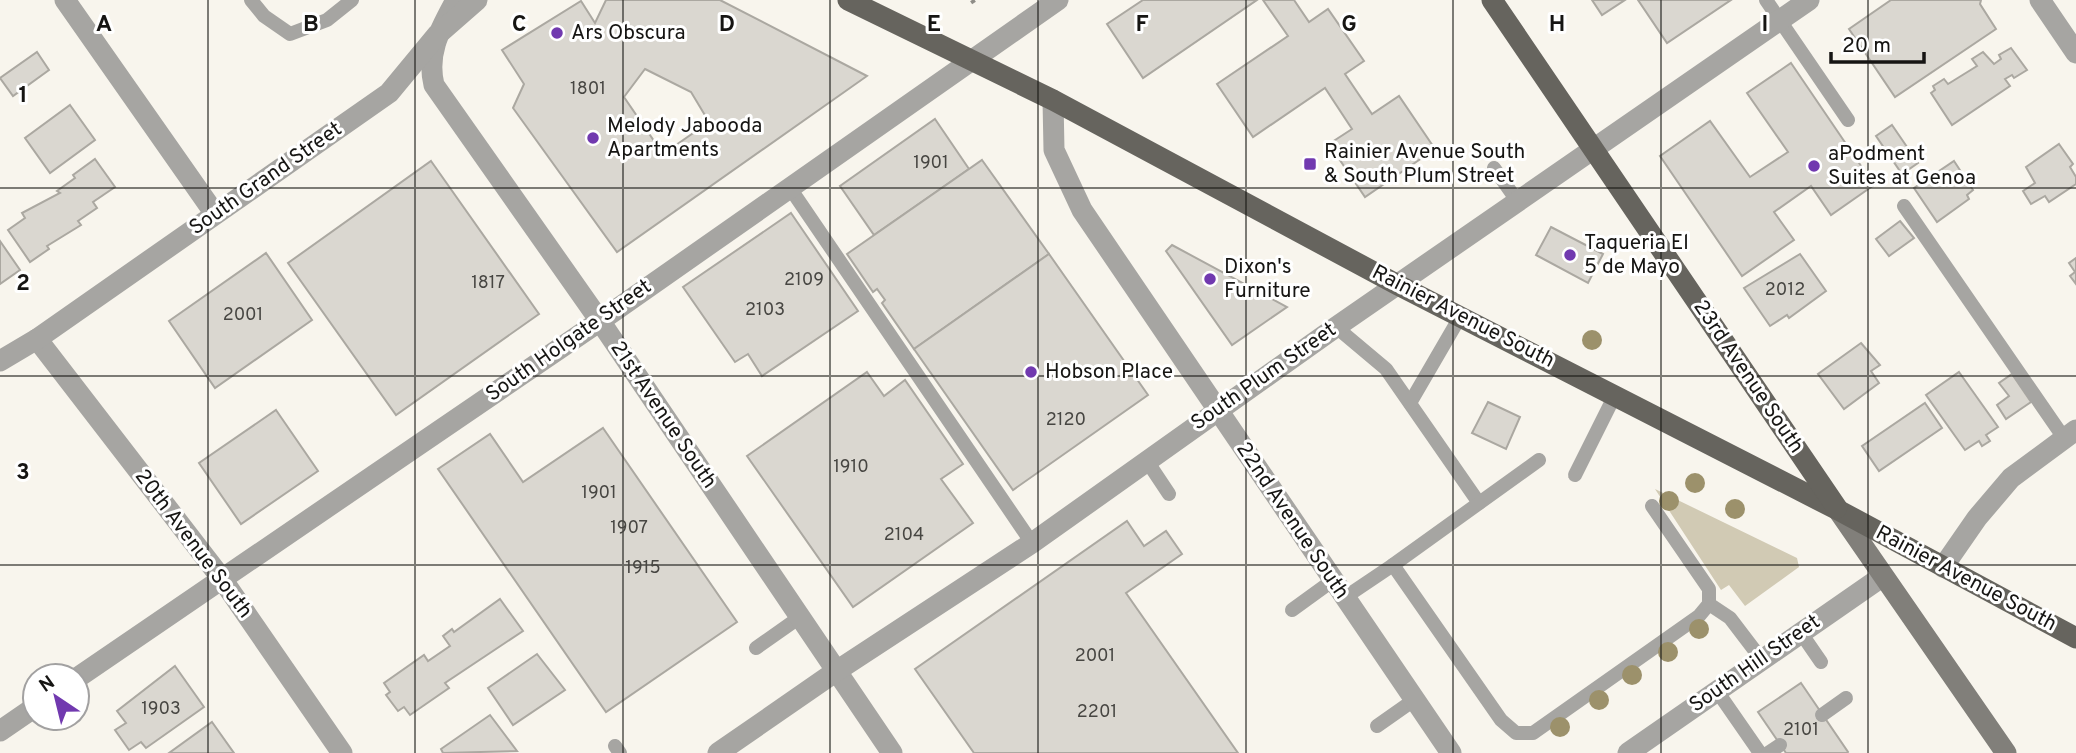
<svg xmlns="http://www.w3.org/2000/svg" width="2076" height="753" viewBox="0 0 2076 753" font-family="Overpass,sans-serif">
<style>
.green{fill:#d1cab4}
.building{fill:#dad7d0;stroke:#aba8a1;stroke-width:2;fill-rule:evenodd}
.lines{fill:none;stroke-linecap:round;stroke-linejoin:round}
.path{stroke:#8f8d88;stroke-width:4.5;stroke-dasharray:5 5;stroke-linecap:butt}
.service{stroke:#a6a5a2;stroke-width:14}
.minor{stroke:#a6a5a2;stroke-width:21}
.secondary{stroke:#817f7a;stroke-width:21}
.primary{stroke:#66645e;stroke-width:21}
.tree{fill:#9c916b}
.grid{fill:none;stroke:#161513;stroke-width:2;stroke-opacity:0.55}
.poi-dot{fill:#7139af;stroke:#fff;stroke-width:2.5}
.labels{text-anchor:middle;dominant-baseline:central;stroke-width:6;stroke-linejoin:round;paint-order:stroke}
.number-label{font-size:18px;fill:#474642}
.poi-label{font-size:21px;fill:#161513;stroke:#fff;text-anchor:start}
.street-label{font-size:21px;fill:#161513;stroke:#fff}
.grid-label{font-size:23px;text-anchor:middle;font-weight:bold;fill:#161513;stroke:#fff;stroke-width:6;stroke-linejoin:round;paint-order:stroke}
</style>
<rect width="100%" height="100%" fill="#f8f5ed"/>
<!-- green -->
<path class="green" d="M 1655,489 L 1797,558 L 1799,567 L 1745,606 L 1729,585 L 1721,590 Z"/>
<!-- building -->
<g class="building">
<path d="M 606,0 L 720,0 L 867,76 L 617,252 L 513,108 L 524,84 L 502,50 L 581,1 L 595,23 ZM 645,69 L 691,92 L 709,122 L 663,154 L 624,97 Z"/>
<path d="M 1143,0 L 1257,0 L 1143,78 L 1107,24 Z"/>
<path d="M 1263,0 L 1294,0 L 1309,22 L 1328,9 L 1364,61 L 1345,74 L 1372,114 L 1399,96 L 1435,149 L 1365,197 L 1329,144 L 1352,129 L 1325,88 L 1253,137 L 1217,84 L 1288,36 Z"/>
<path d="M 1592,0 L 1625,0 L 1602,15 Z"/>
<path d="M 1638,0 L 1731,0 L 1667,43 Z"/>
<path d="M 1891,0 L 1981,0 L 1980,4 L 1996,29 L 1895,97 L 1849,29 Z"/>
<path d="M 2011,48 L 2027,70 L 2014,78 L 2012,75 L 2005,79 L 2010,86 L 1952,125 L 1931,93 L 1935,90 L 1933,86 L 1944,79 L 1948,84 L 1977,66 L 1972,59 L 1983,52 L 1994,64 L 2001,59 L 1999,55 Z"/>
<path d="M 37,52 L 49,70 L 13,96 L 0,78 Z"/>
<path d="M 1791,63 L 1874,185 L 1831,215 L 1811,186 L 1774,212 L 1794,240 L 1742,276 L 1660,156 L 1710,121 L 1750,177 L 1788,152 L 1747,93 Z"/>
<path d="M 70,105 L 95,140 L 50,173 L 25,138 Z"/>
<path d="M 935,119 L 969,169 L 874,235 L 840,186 Z"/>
<path d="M 1892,125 L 1918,163 L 1902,174 L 1876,136 Z"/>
<path d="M 2059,144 L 2073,164 L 2070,167 L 2076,177 L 2076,184 L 2049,202 L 2045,196 L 2031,204 L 2023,191 L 2035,183 L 2026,167 Z"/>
<path d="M 95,159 L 115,187 L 93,202 L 97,208 L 78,221 L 81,225 L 47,246 L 49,249 L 30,262 L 8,230 L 25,218 L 22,213 L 60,193 L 57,191 L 75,178 L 73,175 Z"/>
<path d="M 982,160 L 1049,254 L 914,349 L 882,303 L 885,300 L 877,289 L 873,292 L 847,254 Z"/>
<path d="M 431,161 L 539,314 L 396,415 L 288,263 Z"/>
<path d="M 1954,161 L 1973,190 L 1967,195 L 1969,199 L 1937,222 L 1914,188 Z"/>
<path d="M 791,213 L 858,311 L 762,376 L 748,354 L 735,362 L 683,287 Z"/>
<path d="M 1900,221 L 1914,238 L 1889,256 L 1876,239 Z"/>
<path d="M 1551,227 L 1603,254 L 1588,283 L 1536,255 Z"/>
<path d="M 0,241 L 20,270 L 0,284 Z"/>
<path d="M 1172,245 L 1287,307 L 1232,345 L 1166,251 Z"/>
<path d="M 266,253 L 312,320 L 215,388 L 169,321 Z"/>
<path d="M 1049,254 L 1148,395 L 1013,490 L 914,349 Z"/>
<path d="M 1800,254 L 1826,291 L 1789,318 L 1787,315 L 1770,326 L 1744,288 Z"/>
<path d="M 2076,258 L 2076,284 L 2070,276 L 2075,272 L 2069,263 Z"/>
<path d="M 1861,343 L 1880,365 L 1871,371 L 1879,383 L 1844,409 L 1818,374 Z"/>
<path d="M 867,372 L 884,396 L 905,380 L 963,464 L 941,479 L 973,523 L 853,607 L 747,456 Z"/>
<path d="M 1959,372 L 1998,427 L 1986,435 L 1990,441 L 1982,446 L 1979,441 L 1965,450 L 1926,395 Z"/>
<path d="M 2012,374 L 2031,402 L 2006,419 L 1997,405 L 2009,396 L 1999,383 Z"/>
<path d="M 1488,402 L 1520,417 L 1506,449 L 1472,433 Z"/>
<path d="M 1925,403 L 1942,428 L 1879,471 L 1862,446 Z"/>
<path d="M 276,410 L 318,471 L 241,524 L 199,463 Z"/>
<path d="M 603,428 L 737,622 L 606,712 L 438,469 L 490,434 L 523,482 Z"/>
<path d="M 1127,521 L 1144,546 L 1166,531 L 1182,554 L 1126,593 L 1238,753 L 974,753 L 915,669 Z"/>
<path d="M 500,599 L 523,631 L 445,683 L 449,688 L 410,715 L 404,707 L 398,711 L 386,695 L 390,692 L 384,683 L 424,655 L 428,661 L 450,646 L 443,636 L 452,629 L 454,632 Z"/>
<path d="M 537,654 L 565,690 L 513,725 L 488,688 Z"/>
<path d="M 175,666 L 204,707 L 146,748 L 141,742 L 129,750 L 115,730 L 126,723 L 117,711 Z"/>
<path d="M 1801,683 L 1848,752 L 1847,753 L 1786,753 L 1758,712 Z"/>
<path d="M 490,715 L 517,751 L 443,753 L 441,749 Z"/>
<path d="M 212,722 L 234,753 L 169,753 Z"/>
</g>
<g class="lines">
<!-- path -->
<path class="path" d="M 972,0 L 974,3"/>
<!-- service -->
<g class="service">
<path d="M 251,0 L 264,16 L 290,34 L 327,20 L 352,0"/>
<path d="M 1766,0 L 1848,120"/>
<path d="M 1494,168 L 1518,202"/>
<path d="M 790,188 L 1032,543"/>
<path d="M 1904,206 L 2064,438"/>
<path d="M 1336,327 L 1386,369 L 1479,503"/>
<path d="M 1410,403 L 1460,317"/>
<path d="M 1147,461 L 1169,494"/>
<path d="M 1575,475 L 1615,395"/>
<path d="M 1393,565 L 1539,460"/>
<path d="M 1344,598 L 1393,565 L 1501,720 L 1516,733 L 1533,733 L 1699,616 L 1709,604 L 1709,589 L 1652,506"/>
<path d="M 1709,604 L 1730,618 L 1762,660"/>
<path d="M 1292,610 L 1332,581"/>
<path d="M 1801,633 L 1821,662"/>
<path d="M 756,648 L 800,617"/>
<path d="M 1717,691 L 1760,753"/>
<path d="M 1822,715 L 1846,698"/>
<path d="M 1377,726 L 1414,700"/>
<path d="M 615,746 L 620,753"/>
<path d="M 1768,753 L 1780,745"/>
</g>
<!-- minor -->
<g class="minor">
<path d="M 65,0 L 215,214"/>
<path d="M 456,0 C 441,28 426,52 434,85 L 600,321 L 892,753"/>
<path d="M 2040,0 L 2076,53"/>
<path d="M 1053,100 L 1054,150 L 1082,210 L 1451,753"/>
<path d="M 37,339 L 222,579 L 342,753"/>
<path d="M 0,361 L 37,339 L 389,93 L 437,35 L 477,0"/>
<path d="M 1943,567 L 1977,518 L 2011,478 L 2076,430"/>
<path d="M 77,678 L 600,321 L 1058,0"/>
<path d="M 0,731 L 35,707"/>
<path d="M 718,753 L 835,672 L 1032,543 L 1336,327 L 1809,0"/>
<path d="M 1628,753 L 1883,576"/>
</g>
<!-- secondary -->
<path class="secondary" d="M 1838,510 L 2006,753"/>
<!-- primary -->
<g class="primary">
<path d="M 848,0 L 1053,100 L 1398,285 L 1838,510 L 2076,638"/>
<path d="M 1492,0 L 1837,508"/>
</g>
</g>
<!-- trees -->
<g class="tree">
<circle cx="1592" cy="340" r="10"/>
<circle cx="1695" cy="483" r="10"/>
<circle cx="1669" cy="501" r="10"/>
<circle cx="1735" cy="509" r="10"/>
<circle cx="1699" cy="629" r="10"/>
<circle cx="1668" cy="652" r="10"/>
<circle cx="1632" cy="675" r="10"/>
<circle cx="1599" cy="700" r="10"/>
<circle cx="1560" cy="727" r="10"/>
</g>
<!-- grid -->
<path class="grid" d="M 208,0 L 208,753M 415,0 L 415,753M 623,0 L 623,753M 830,0 L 830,753M 1038,0 L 1038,753M 1246,0 L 1246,753M 1453,0 L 1453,753M 1661,0 L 1661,753M 1868,0 L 1868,753M 0,188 L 2076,188M 0,376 L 2076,376M 0,565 L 2076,565"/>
<!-- markers -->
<g class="poi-dot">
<circle cx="557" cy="33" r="7"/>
<circle cx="593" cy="138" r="7"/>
<rect x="1303" y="157" width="14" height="14" rx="3.5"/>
<circle cx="1814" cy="166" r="7"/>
<circle cx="1570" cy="255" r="7"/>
<circle cx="1210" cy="279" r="7"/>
<circle cx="1031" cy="372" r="7"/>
</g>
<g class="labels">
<!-- number labels -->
<g class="number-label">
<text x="588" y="89">1801</text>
<text x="931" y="163">1901</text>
<text x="804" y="280">2109</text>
<text x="488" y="283">1817</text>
<text x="1785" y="290">2012</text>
<text x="765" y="310">2103</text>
<text x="243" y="315">2001</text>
<text x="1066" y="420">2120</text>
<text x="851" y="467">1910</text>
<text x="599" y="493">1901</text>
<text x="629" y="528">1907</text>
<text x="904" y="535">2104</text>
<text x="643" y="568">1915</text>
<text x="1095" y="656">2001</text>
<text x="161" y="709">1903</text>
<text x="1097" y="712">2201</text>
<text x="1801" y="730">2101</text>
</g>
<!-- poi labels -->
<g class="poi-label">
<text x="571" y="33">Ars Obscura</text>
<text x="607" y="126">Melody Jabooda<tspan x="607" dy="24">Apartments</tspan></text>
<text x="1324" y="152">Rainier Avenue South<tspan x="1324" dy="24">&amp; South Plum Street</tspan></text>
<text x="1828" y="154">aPodment<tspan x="1828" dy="24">Suites at Genoa</tspan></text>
<text x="1584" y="243">Taqueria El<tspan x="1584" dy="24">5 de Mayo</tspan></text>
<text x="1224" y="267">Dixon's<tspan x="1224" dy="24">Furniture</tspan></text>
<text x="1045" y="372">Hobson Place</text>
</g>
<!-- street labels -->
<g class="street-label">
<text transform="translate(266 179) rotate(-35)">South Grand Street</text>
<text transform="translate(1463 317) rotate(27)">Rainier Avenue South</text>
<text transform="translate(569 341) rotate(-35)">South Holgate Street</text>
<text transform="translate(1264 377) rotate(-35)">South Plum Street</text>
<text transform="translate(1748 377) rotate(56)">23rd Avenue South</text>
<text transform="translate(663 415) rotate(56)">21st Avenue South</text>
<text transform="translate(1292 521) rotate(56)">22nd Avenue South</text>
<text transform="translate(193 544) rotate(53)">20th Avenue South</text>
<text transform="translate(1966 579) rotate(28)">Rainier Avenue South</text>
<text transform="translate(1755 664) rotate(-35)">South Hill Street</text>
</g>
</g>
<g class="grid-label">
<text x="104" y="31">A</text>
<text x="311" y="31">B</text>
<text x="519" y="31">C</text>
<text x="727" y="31">D</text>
<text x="934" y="31">E</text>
<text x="1142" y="31">F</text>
<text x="1349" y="31">G</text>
<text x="1557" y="31">H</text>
<text x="1765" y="31">I</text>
<text x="23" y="102">1</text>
<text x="23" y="290">2</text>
<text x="23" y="479">3</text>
</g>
<!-- north arrow -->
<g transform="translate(56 697) rotate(325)"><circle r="33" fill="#ffffff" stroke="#a2a1a1" stroke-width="2"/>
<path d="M0-5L12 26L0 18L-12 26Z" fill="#7139af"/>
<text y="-10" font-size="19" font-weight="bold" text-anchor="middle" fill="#161513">N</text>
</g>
<!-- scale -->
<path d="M1831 52v10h93v-10" fill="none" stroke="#161513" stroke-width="3.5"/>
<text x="1842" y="52" font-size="21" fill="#161513" stroke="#ffffff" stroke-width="5" paint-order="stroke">20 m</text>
</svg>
